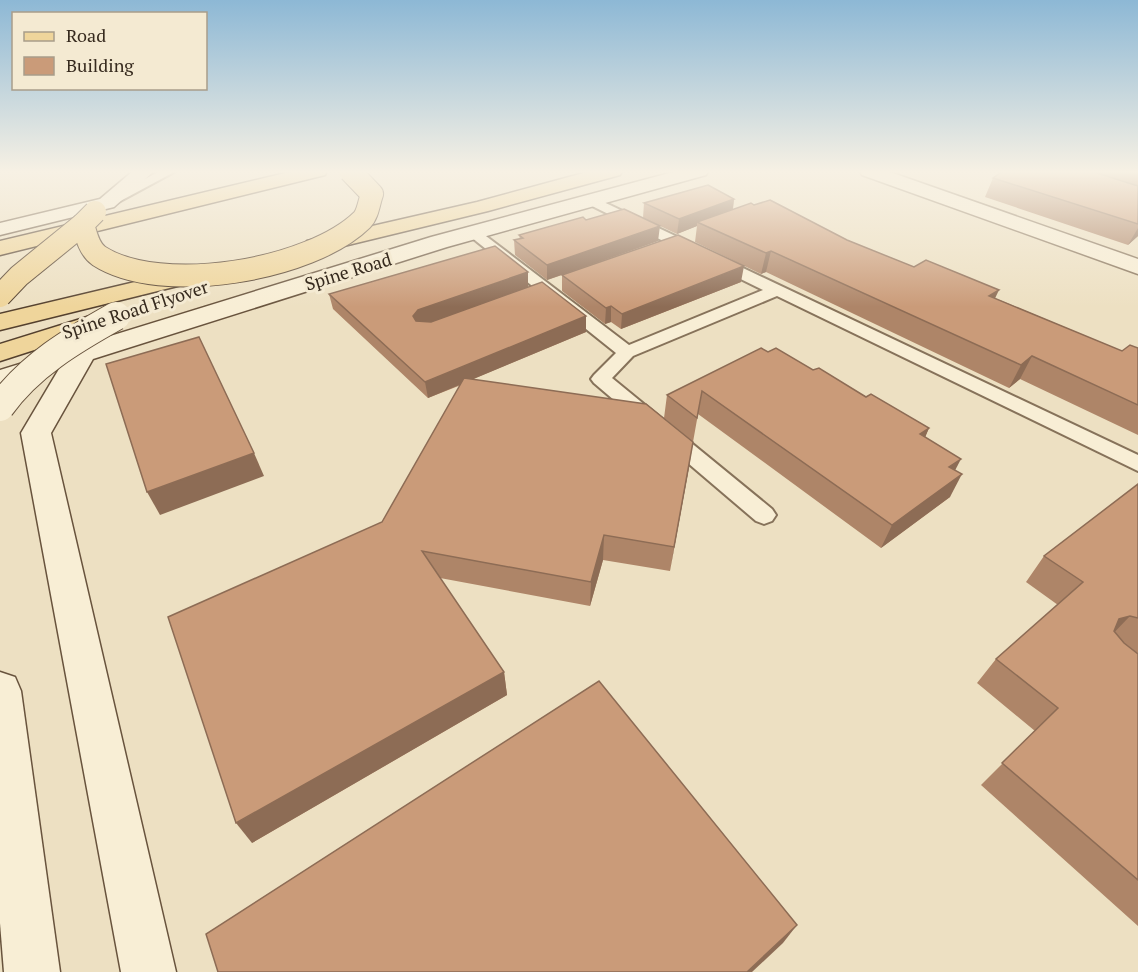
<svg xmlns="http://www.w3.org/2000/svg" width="1138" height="972" viewBox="0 0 1138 972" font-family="'PT Serif',serif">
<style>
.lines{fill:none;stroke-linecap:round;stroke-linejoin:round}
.lane-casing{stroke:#86725a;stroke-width:4}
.street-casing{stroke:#86725a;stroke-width:3}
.secondary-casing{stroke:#68533d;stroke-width:3}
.primary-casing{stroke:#54402e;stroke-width:3}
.lane{fill:#f8eed5;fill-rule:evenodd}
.street{fill:#f8eed5;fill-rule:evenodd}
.secondary{fill:#f8eed5;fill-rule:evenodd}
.primary{fill:#efd59b;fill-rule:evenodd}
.secondary-bridge-casing{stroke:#68533d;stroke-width:30;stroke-linecap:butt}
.primary-bridge-casing{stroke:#54402e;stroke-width:24;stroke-linecap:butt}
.secondary-bridge{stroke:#f8eed5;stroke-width:28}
.primary-bridge{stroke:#efd59b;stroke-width:22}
.wall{fill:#ae8568}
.shaded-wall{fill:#8d6c55}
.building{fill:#ca9b79;stroke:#8d6c55;stroke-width:1.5}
.labels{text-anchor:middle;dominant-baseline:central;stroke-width:6;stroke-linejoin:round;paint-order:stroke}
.far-street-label{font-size:18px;fill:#362a1e;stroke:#f4ead2}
</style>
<rect width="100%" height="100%" fill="#ede0c2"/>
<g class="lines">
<defs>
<g id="lane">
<path d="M 160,171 L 176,171 L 113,205 L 108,206 L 101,202 Z"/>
<path d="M 593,197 L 1138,455 L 1138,471 L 777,296 L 633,356 L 612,378 L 772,509 L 776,515 L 772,521 L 764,524 L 756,521 L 594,383 L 591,379 L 594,375 L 616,353 L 466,233 L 473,229 L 478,230 L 629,345 L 763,290 L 588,204 L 586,201 Z"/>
</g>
<path id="street" d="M 860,171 L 887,171 L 1138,259 L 1138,274 L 862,175 Z"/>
<g id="secondary">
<path d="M 133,171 L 154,171 L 114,207 L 0,235 L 0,223 L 100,199 Z"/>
<path d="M 677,171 L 708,171 L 706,175 L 447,247 L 93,359 L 51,433 L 176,972 L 121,972 L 21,433 L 59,369 L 0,387 L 0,370 L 431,237 Z"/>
<path d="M 0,672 L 15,677 L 21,691 L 60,972 L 4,972 L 0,923 Z"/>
</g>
<g id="primary">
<path d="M 294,171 L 327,171 L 325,175 L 0,255 L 0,241 Z"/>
<path d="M 591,171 L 622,171 L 620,175 L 488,211 L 315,253 L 307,251 L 304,246 L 307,241 L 477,202 Z"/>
<path d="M 198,267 L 206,269 L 210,274 L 206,279 L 0,330 L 0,314 Z"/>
<path d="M 103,312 L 112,315 L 116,320 L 112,325 L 0,361 L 0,344 Z"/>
</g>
</defs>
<!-- lane casing -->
<use href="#lane" class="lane-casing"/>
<!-- street casing -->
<use href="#street" class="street-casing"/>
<!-- secondary casing -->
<use href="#secondary" class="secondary-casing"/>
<!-- primary casing -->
<use href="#primary" class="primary-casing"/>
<!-- lane -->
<use href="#lane" class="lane"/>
<!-- street -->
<use href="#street" class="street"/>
<!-- secondary -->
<use href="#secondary" class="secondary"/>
<!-- primary -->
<use href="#primary" class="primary"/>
<defs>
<path id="secondary-bridge" d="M 0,407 C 29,366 73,340 116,316"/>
<g id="primary-bridge">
<path d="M 95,212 L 83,224 C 86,235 89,249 99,256 C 161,296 311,270 362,220 C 368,214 369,202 372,194 L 350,171"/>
<path d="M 0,296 L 19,276 L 83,224"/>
</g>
</defs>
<!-- secondary-bridge casing -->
<use href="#secondary-bridge" class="secondary-bridge-casing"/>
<!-- primary-bridge casing -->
<use href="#primary-bridge" class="primary-bridge-casing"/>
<!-- secondary-bridge -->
<use href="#secondary-bridge" class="secondary-bridge"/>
<!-- primary-bridge -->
<use href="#primary-bridge" class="primary-bridge"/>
</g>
<!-- wall -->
<g class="wall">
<path d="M 1003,171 L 1138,171 L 1138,236 L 1128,245 L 985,197 L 993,178 Z"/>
<path d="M 734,199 L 733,210 L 847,240 L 914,267 L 995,298 L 1122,351 L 1138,348 L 1138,435 L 1020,379 L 1009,388 L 766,272 L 761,274 L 695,242 L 697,226 L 677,234 L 643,218 L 644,203 Z"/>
<path d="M 586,220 L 658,241 L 580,269 L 741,282 L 621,329 L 611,322 L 605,324 L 562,291 L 562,275 L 547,280 L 515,255 L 514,240 L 520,239 L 519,235 Z"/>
<path d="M 528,287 L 586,332 L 473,379 L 689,467 L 670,571 L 603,560 L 590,606 L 440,578 L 504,672 L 507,695 L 252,843 L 382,522 L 461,385 L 428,398 L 333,309 L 329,294 Z"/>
<path d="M 768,352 L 813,370 L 929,428 L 925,437 L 955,470 L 950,497 L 881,548 L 698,414 L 693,442 L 664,418 L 667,395 Z"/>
<path d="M 1138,484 L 1138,926 L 981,785 L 1035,731 L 977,683 L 996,659 L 1058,605 L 1026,582 L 1044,556 Z"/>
</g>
<!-- shaded-wall -->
<g class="shaded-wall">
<path d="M 734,199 L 732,214 L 697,222 L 697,226 L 677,234 L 679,219 Z"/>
<path d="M 660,226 L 658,241 L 547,280 L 547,265 Z"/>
<path d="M 1138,228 L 1138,236 L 1128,245 Z"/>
<path d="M 771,251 L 766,272 L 761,274 L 766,253 Z"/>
<path d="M 744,266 L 741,282 L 621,329 L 622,314 Z"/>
<path d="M 528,272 L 528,287 L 420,326 L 413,316 L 418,310 Z"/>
<path d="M 999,290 L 989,311 L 989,296 Z"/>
<path d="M 611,306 L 611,322 L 605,324 L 606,308 Z"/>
<path d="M 586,316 L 586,332 L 428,398 L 425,382 Z"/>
<path d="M 1032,356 L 1020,379 L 1009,388 L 1021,365 Z"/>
<path d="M 929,428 L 919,452 L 920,434 Z"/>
<path d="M 693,442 L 689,467 L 670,571 L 674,547 Z"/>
<path d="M 254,453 L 264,476 L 160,515 L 147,492 Z"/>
<path d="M 961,459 L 949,482 L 949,467 Z"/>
<path d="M 962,474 L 950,497 L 881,548 L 892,525 Z"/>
<path d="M 604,535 L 603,560 L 590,606 L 591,582 Z"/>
<path d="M 1130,616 L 1106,641 L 1119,619 Z"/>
<path d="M 504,672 L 507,695 L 252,843 L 236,823 Z"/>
<path d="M 797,925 L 783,943 L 752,972 L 747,972 Z"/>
</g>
<!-- building -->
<g class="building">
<path d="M 1003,171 L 1091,171 L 1138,186 L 1138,224 L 993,178 Z"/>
<path d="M 708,185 L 734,199 L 679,219 L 644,203 Z"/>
<path d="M 770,200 L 847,240 L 914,267 L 926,260 L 999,290 L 989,296 L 1122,351 L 1130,345 L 1138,348 L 1138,405 L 1032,356 L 1021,365 L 771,251 L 766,253 L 697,222 L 751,203 L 754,205 Z"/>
<path d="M 624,209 L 660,226 L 547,265 L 514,240 L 523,238 L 519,235 L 583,217 L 586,220 Z"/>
<path d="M 678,235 L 744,266 L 622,314 L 611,306 L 606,308 L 562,275 Z"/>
<path d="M 495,246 L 528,272 L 418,310 L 413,316 L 416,321 L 431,322 L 542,282 L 586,316 L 425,382 L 329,294 Z"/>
<path d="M 199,337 L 254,453 L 147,492 L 106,364 Z"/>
<path d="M 761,348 L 768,352 L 776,348 L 813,370 L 819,368 L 866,397 L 871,394 L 929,428 L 920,434 L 961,459 L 949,467 L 962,474 L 892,525 L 702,391 L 697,418 L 667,395 Z"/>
<path d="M 464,378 L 646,404 L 693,442 L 674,547 L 604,535 L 591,582 L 422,551 L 504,672 L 236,823 L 168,617 L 382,522 Z"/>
<path d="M 1138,484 L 1138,618 L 1130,616 L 1119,619 L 1114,631 L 1124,643 L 1138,654 L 1138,880 L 1002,763 L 1058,708 L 996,659 L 1083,582 L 1044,556 Z"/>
<path d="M 599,681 L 797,925 L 747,972 L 218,972 L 206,934 Z"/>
</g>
<!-- sky -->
<linearGradient id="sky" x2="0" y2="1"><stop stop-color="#8db8d5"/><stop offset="0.56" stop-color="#f7f1e4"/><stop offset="1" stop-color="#f7f1e4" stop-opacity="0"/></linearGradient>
<rect width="1138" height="307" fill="url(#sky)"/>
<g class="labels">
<!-- far-street labels -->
<g class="far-street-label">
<text transform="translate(348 271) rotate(-17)">Spine Road</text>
<text transform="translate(135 309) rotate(-18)">Spine Road Flyover</text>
</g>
</g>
<!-- legend -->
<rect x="12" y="12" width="195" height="78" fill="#f4ead2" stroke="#a89d8a" stroke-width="1.5"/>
<rect x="24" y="32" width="30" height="9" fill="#efd59b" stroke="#a89d8a" stroke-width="1.5"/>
<text x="66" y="42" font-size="18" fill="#362a1e">Road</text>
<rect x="24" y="57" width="30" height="18" fill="#ca9b79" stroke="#a89d8a" stroke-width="1.5"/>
<text x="66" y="72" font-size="18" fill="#362a1e">Building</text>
</svg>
